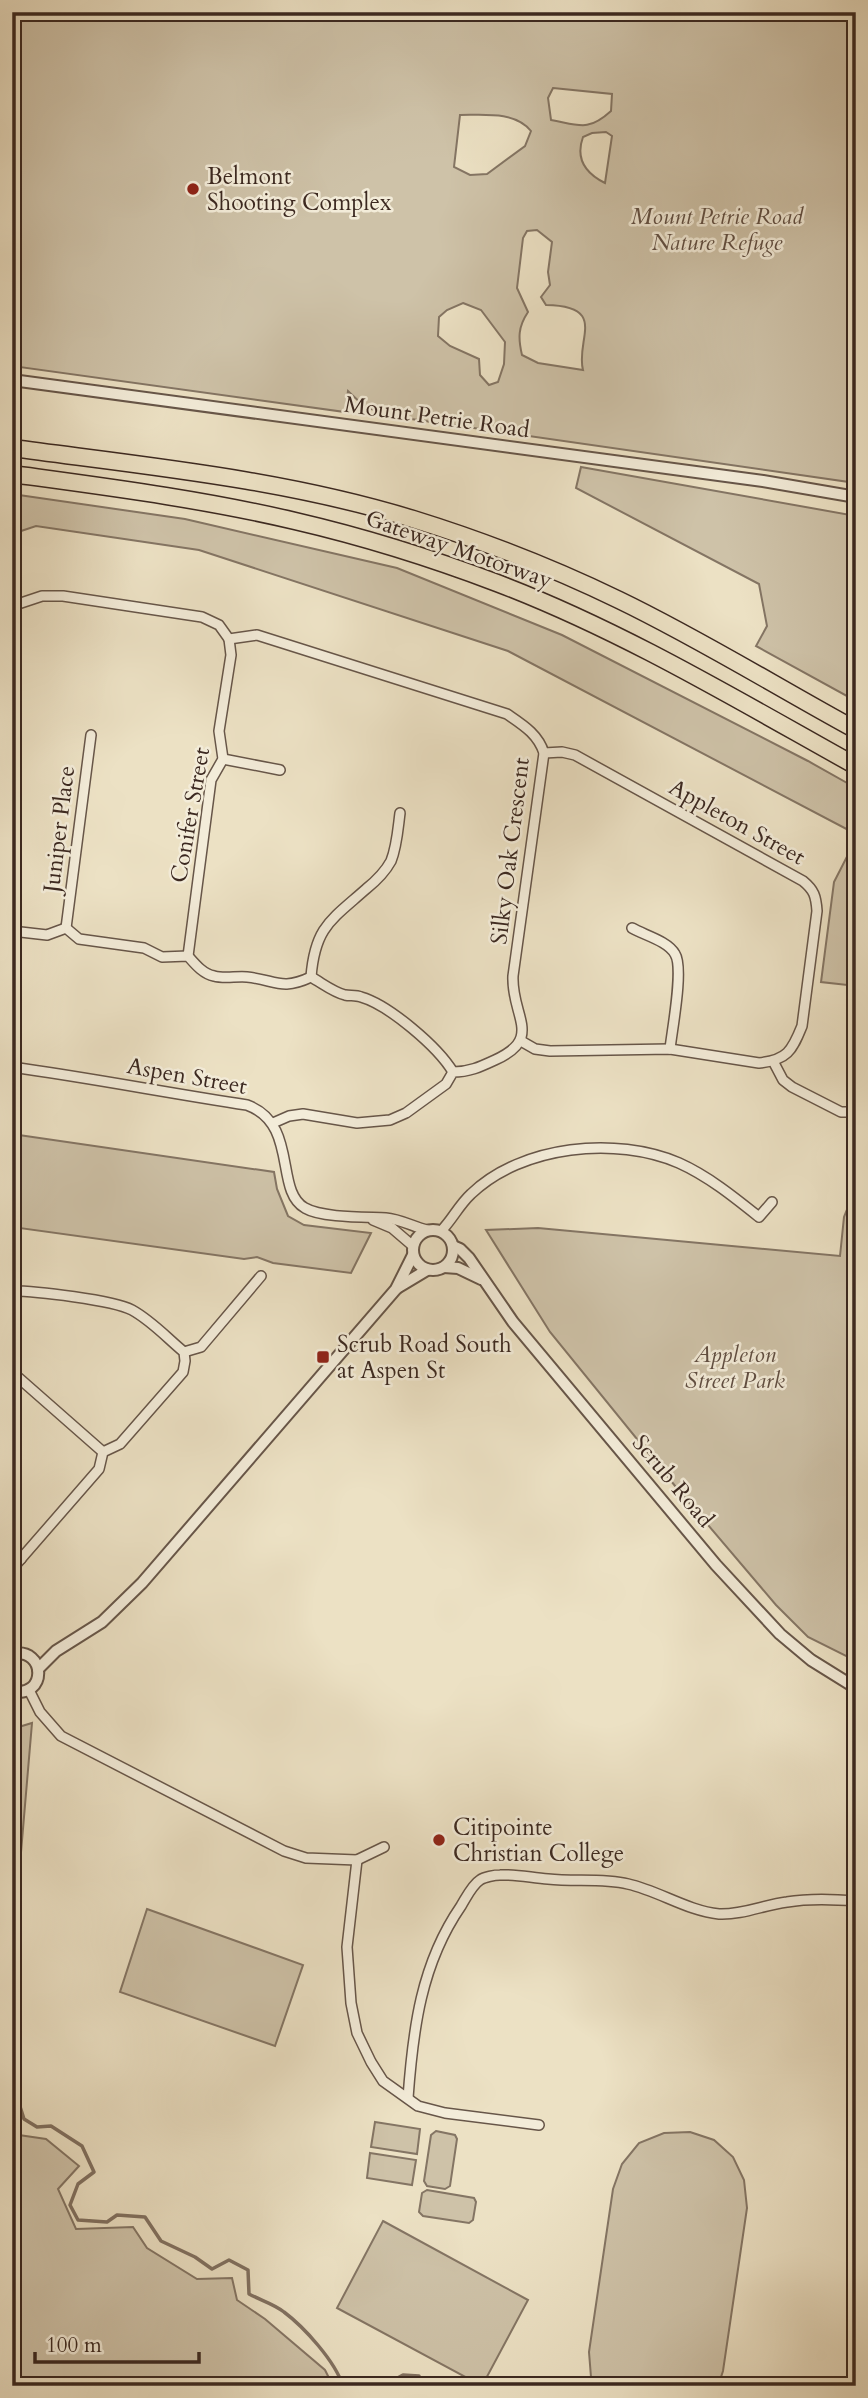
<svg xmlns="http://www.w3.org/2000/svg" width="868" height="2398" viewBox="0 0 868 2398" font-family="Cardo,serif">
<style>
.green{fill:#cec2a8;stroke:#847564;stroke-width:2;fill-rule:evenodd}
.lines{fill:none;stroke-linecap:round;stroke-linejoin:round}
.stream{stroke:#817161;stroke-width:3.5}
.minor-casing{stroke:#675649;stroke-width:12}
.tertiary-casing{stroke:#675649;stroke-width:14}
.motorway-casing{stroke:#3b2820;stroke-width:19}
.minor{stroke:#f3ecd9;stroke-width:9}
.tertiary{stroke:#f3ecd9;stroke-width:10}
.motorway{stroke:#ece1c4;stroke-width:16}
.poi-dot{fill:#8f2418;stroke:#f3ecd9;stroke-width:2.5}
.labels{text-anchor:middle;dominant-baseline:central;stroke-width:5;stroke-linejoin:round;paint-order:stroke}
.poi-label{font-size:23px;fill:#3b2820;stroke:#f3ecd9;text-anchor:start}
.park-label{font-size:23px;font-style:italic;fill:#604e42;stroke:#f3ecd9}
.street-label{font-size:23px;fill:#3b2820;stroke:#f3ecd9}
</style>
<rect width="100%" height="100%" fill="#ece1c4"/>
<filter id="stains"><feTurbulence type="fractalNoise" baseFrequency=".00286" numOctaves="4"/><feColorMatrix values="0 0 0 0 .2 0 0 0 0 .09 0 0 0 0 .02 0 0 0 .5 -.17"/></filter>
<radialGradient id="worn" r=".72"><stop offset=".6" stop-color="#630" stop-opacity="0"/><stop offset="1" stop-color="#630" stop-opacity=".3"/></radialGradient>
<!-- green -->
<g class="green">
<path d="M 12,12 L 856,12 L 856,483 L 397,417 L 365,407 L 348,391 L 345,412 L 12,366 ZM 553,88 L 612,94 L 611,111 C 588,132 579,125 551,120 L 548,98 ZM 460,115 C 483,115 515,111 531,131 L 525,146 L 487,174 L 470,175 L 454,167 ZM 606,132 L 612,136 L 605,183 C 585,173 575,159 583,137 L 592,133 ZM 537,230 L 552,242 L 548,272 L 550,285 L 541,297 L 546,305 C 609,306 575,340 583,370 L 538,363 L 522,355 C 518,338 518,327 528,312 L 517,288 L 523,238 L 527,231 ZM 463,303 L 481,310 L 505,342 L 504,364 L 498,382 L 489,385 L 480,375 L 479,359 L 450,346 L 438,336 L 439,317 L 447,310 Z"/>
<path d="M 581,467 L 856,516 L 856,701 L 756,646 L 767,626 L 759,584 L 576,488 Z"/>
<path d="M 12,494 L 185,519 L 397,568 L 562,635 L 808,761 L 856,788 L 856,834 L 508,651 L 199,550 L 36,526 L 12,534 Z"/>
<path d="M 856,839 L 856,986 L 821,982 L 834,882 Z"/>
<path d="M 12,1134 L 274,1172 L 277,1189 L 288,1216 L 304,1225 L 371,1233 L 351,1273 L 273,1263 L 257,1257 L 244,1259 L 12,1227 Z"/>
<path d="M 856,1187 L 856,1661 L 808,1637 L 776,1605 L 680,1492 L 550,1332 L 486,1230 L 538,1228 L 840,1256 L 844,1217 Z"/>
<path d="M 32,1723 L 12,1958 L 12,1729 Z"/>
<path d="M 147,1909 L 303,1965 L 275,2046 L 120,1992 Z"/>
<path d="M 375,2122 L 420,2129 L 417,2154 L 371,2147 Z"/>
<path d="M 436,2131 L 455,2135 L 457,2139 L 450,2186 L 445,2189 L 427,2186 L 424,2181 L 431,2135 Z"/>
<path d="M 690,2132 L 714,2140 L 733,2157 L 744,2180 L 747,2208 L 723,2371 L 718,2386 L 594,2386 L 591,2377 L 589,2352 L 613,2189 L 622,2164 L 639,2143 L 664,2133 Z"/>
<path d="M 12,2134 L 46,2139 L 79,2166 L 58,2189 L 76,2229 L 133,2227 L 147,2248 L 197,2279 L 232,2278 L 237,2300 L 265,2319 L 325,2370 L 333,2386 L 12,2386 Z"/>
<path d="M 370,2153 L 416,2160 L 412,2185 L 367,2178 Z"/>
<path d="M 427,2190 L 474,2198 L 476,2202 L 473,2220 L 469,2223 L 423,2216 L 419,2212 L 422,2193 Z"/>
<path d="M 383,2221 L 528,2300 L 482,2386 L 337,2308 Z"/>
</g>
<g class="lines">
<!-- stream -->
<g class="stream">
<path d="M 12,2066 L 19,2074 L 15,2091 L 24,2119 L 37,2127 L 51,2126 L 82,2146 L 94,2172 L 78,2184 L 70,2205 L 78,2220 L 107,2222 L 117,2215 L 145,2217 L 161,2241 L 195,2257 L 212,2269 L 229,2260 L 248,2270 L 249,2294 C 260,2300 274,2304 284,2312 C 304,2327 335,2361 343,2386"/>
<path d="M 383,2386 L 403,2375 L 419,2376 L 420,2386"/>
</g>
<defs>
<g id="minor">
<path d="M 12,606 L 42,596 L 63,596 L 202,617 L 219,625 L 229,639 L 257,635 L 507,714 C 523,725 538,734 544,753 L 513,976 C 511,1016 544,1038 495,1060 C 480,1067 469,1072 453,1072 L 446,1084 L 406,1113 L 390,1120 L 357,1123 L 303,1114 L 289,1116 L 273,1123"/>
<path d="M 223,759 L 280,770"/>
<path d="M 66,928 L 91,735"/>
<path d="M 632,928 C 644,935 668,941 675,954 C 684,968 672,1030 670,1049"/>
<path d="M 12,931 L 47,935 L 66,928 L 79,939 L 144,948 L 162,957 L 188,956 C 195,964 203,974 214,976 C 224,979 236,976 247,977 C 276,980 281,991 311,977 C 322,983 333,992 345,995 C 350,996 356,995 361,997 C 389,1005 438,1047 453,1072"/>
<path d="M 188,956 L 211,780 L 223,759 L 219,731 L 231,655 L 229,639"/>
<path d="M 311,977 C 315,927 331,920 366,889 C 376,881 385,872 391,861 C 397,846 398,828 400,813"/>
<path d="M 521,1041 L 535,1049 L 550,1051 L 670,1049 L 759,1063 C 787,1060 792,1051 802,1026 L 817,911 C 816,896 814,890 803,881 L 575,755 L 562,752 L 544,753"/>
<path d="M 773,1061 L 783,1080 L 792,1087 L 841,1112 L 856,1112"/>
<path d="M 12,1067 C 91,1078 168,1093 247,1105 C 299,1124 274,1191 305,1208 C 322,1218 366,1217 386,1218 C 400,1219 414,1227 427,1230"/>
<path d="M 373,1220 L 392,1228 L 413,1246"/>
<path d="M 441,1231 C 452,1220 459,1205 471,1194 C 522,1145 616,1136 679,1163 C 708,1176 734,1197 759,1217 L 772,1202"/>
<path d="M 12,1291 C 36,1291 113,1300 132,1310 C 152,1321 167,1338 184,1352 L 185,1361 L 183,1372 L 120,1444 L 103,1452 L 99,1469 L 12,1569"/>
<path d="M 184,1352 L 201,1347 L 261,1276"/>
<path d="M 12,1372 L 103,1452"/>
<path d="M 12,1551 L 21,1559"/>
<path d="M 29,1690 L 40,1712 L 61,1736 L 284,1851 L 306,1858 L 357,1860 L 384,1847"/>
<path d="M 357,1860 L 347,1947 L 351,2003 L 357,2033 L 371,2062 L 383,2081 L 418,2106 L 445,2113 L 539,2125"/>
<path d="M 408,2098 C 413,2029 421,1964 461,1906 C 466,1898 472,1885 480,1880 C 484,1877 495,1875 500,1875 C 517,1874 532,1878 548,1879 C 574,1882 603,1878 628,1884 C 659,1891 688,1911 719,1914 C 743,1915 763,1905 787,1902 C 810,1898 832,1899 856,1901"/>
</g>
<g id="tertiary">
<path d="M 12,380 L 763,481 L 856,497"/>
<circle cx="433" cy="1250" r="20"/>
<path d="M 453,1246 L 460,1249 L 469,1258 L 513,1322 L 716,1565 L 780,1634 L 811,1660 L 856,1688"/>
<path d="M 444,1267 L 458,1268 L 481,1279"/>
<path d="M 397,1288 L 427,1270"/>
<path d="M 12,1654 C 47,1647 47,1699 12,1691"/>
<path d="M 38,1669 L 56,1651 L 102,1622 L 142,1583 L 396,1289 L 413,1255"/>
</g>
<g id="motorway">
<path d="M 12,448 C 146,466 283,479 413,519 C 484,541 553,568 619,600 C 700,639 777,687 856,730"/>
<path d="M 12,474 C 107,487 202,499 295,521 C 364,537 431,558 497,583 C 623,631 739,701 856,766"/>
</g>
</defs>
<!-- minor casing -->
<use href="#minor" class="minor-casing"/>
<!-- tertiary casing -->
<use href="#tertiary" class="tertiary-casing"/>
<!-- motorway casing -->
<use href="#motorway" class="motorway-casing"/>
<!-- minor -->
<use href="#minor" class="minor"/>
<!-- tertiary -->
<use href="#tertiary" class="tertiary"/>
<!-- motorway -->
<use href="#motorway" class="motorway"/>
</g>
<!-- markers -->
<g class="poi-dot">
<circle cx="193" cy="189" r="7"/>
<rect x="316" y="1350" width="14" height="14" rx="3.5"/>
<circle cx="439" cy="1840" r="7"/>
</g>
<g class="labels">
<!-- poi labels -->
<g class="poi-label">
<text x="207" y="176">Belmont<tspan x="207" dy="26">Shooting Complex</tspan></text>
<text x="337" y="1344">Scrub Road South<tspan x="337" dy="26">at Aspen St</tspan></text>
<text x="453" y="1827">Citipointe<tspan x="453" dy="26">Christian College</tspan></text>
</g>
<!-- park labels -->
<g class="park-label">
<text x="717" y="216">Mount Petrie Road<tspan x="717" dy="26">Nature Refuge</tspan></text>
<text x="735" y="1354">Appleton<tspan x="735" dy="26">Street Park</tspan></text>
</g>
<!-- street labels -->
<g class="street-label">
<text transform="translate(437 417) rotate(8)">Mount Petrie Road</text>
<text transform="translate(459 549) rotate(19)">Gateway Motorway</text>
<text transform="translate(190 815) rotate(-80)">Conifer Street</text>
<text transform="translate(737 822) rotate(29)">Appleton Street</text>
<text transform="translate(59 829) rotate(-83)">Juniper Place</text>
<text transform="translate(510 851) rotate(-83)">Silky Oak Crescent</text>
<text transform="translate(187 1076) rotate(10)">Aspen Street</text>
<text transform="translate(673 1481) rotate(50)">Scrub Road</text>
</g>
</g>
<!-- margin -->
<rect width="868" height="2398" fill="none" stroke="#ece1c4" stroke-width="42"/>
<rect x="14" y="14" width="840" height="2370" fill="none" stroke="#3b2820" stroke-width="3.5"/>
<rect x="21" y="21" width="826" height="2356" fill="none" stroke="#3b2820" stroke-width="2"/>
<!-- scale -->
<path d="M35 2352v10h164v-10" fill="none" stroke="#3b2820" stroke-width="3.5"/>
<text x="46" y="2352" font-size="21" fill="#3b2820" stroke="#f3ecd9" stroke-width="5" paint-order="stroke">100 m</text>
<rect width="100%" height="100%" filter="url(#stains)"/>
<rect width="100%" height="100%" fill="url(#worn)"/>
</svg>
